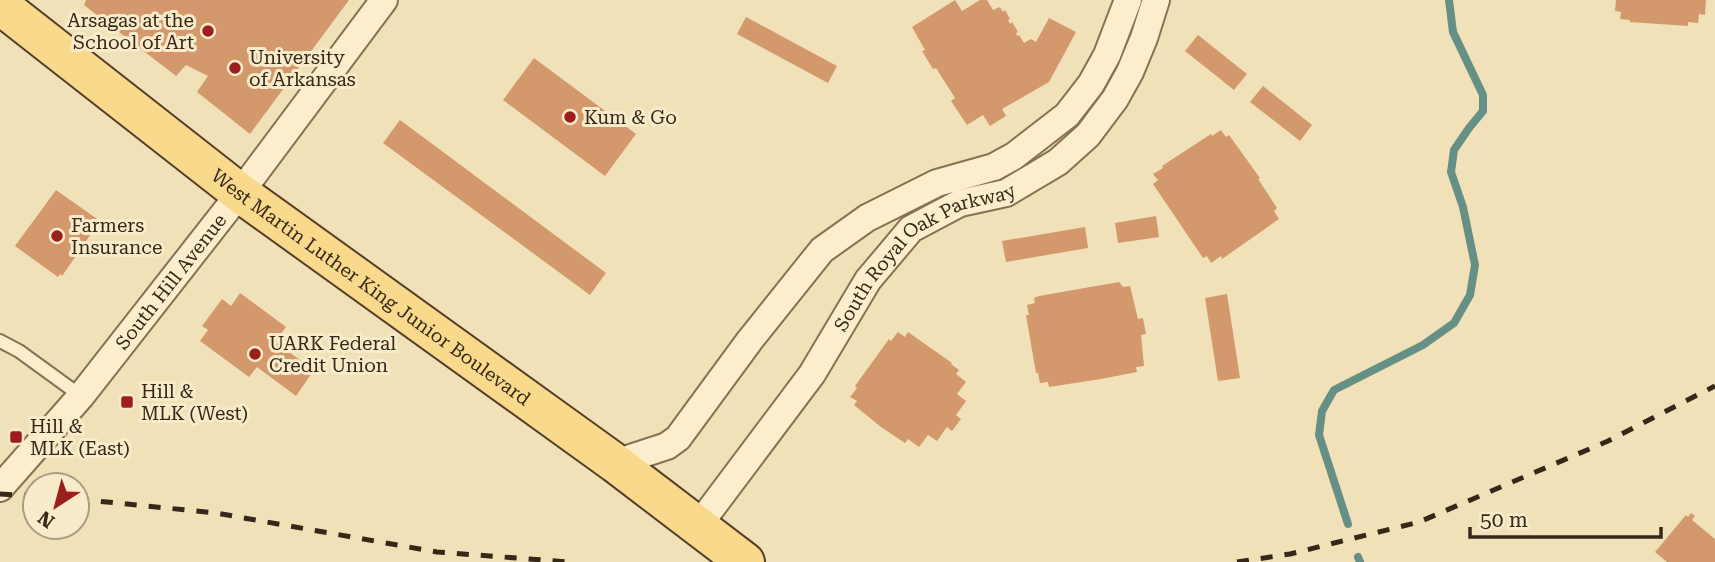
<svg xmlns="http://www.w3.org/2000/svg" width="1715" height="562" viewBox="0 0 1715 562" font-family="'Roboto Serif',serif">
<style>
.lines{fill:none;stroke-linecap:round;stroke-linejoin:round}
.stream{stroke:#668f85;stroke-width:8}
.building{fill:#d3986c}
.service-casing{stroke:#897053;stroke-width:16}
.minor-casing{stroke:#897053;stroke-width:30}
.primary-casing{stroke:#553e28;stroke-width:42}
.service{stroke:#fceecd;stroke-width:12}
.minor{stroke:#fceecd;stroke-width:26}
.primary{stroke:#f9d98c;stroke-width:38}
.rail{stroke:#362819;stroke-width:5;stroke-dasharray:12 12;stroke-linecap:butt}
.poi-dot{fill:#9c1f1e;stroke:#f8ebc9;stroke-width:2.5}
.labels{text-anchor:middle;dominant-baseline:central;stroke-width:6;stroke-linejoin:round;paint-order:stroke}
.poi-label{font-size:19px;fill:#362819;stroke:#f8ebc9;text-anchor:start}
.street-label{font-size:19px;fill:#362819;stroke:#f8ebc9}
</style>
<rect width="100%" height="100%" fill="#f1e1b9"/>
<g class="lines">
<!-- stream -->
<g class="stream">
<path d="M 1348,524 L 1319,435 L 1322,411 L 1334,390 L 1423,345 L 1454,323 L 1470,295 L 1475,265 L 1463,207 L 1451,172 L 1454,150 L 1469,128 L 1483,111 L 1483,95 L 1453,32 L 1449,0"/>
<path d="M 1358,557 L 1360,562"/>
</g>
</g>
<!-- building -->
<g class="building">
<path d="M 86,0 L 349,0 L 250,134 L 197,92 L 208,76 L 186,65 L 176,76 L 84,5 Z"/>
<path d="M 955,0 L 962,11 L 980,0 L 987,0 L 993,10 L 1000,7 L 1003,12 L 1005,10 L 1010,19 L 1008,20 L 1010,24 L 1012,22 L 1018,32 L 1016,33 L 1017,36 L 1019,35 L 1024,43 L 1031,39 L 1036,42 L 1049,18 L 1076,32 L 1049,82 L 1002,109 L 1006,116 L 990,126 L 983,115 L 967,125 L 951,101 L 955,98 L 936,68 L 933,69 L 922,51 L 925,50 L 912,27 Z"/>
<path d="M 1616,0 L 1706,0 L 1705,15 L 1699,14 L 1698,23 L 1688,22 L 1688,26 L 1630,22 L 1630,20 L 1620,19 L 1621,12 L 1615,11 Z"/>
<path d="M 746,17 L 837,66 L 828,83 L 737,34 Z"/>
<path d="M 1198,35 L 1247,74 L 1234,90 L 1185,51 Z"/>
<path d="M 534,58 L 636,134 L 605,176 L 503,100 Z"/>
<path d="M 1263,86 L 1312,125 L 1300,141 L 1250,102 Z"/>
<path d="M 400,120 L 606,273 L 590,295 L 383,143 Z"/>
<path d="M 1221,130 L 1226,137 L 1229,135 L 1260,178 L 1258,179 L 1277,208 L 1274,211 L 1279,219 L 1222,259 L 1221,256 L 1211,263 L 1207,256 L 1203,258 L 1153,184 L 1158,180 L 1153,174 L 1163,168 L 1162,166 L 1211,134 L 1212,136 Z"/>
<path d="M 56,190 L 100,221 L 62,276 L 60,274 L 58,277 L 15,246 Z"/>
<path d="M 1156,216 L 1159,237 L 1118,243 L 1115,223 Z"/>
<path d="M 1085,227 L 1088,248 L 1006,262 L 1002,241 Z"/>
<path d="M 1119,282 L 1123,287 L 1130,286 L 1138,319 L 1143,318 L 1146,334 L 1141,335 L 1144,366 L 1136,367 L 1137,372 L 1101,379 L 1049,387 L 1048,382 L 1040,383 L 1038,373 L 1036,373 L 1026,315 L 1029,315 L 1027,305 L 1035,303 L 1034,298 L 1039,296 Z"/>
<path d="M 240,293 L 286,327 L 275,342 L 314,370 L 296,396 L 257,367 L 249,377 L 200,341 L 208,330 L 202,326 L 222,299 L 231,306 Z"/>
<path d="M 1227,294 L 1240,378 L 1218,381 L 1205,298 Z"/>
<path d="M 898,332 L 905,337 L 908,332 L 952,363 L 951,364 L 959,370 L 956,374 L 966,382 L 957,394 L 966,401 L 956,415 L 961,419 L 952,431 L 947,427 L 937,441 L 928,435 L 919,447 L 908,439 L 905,443 L 881,427 L 854,405 L 857,401 L 850,397 L 857,388 L 855,386 L 889,339 L 891,341 Z"/>
<path d="M 1691,513 L 1695,516 L 1692,520 L 1715,539 L 1715,562 L 1667,562 L 1655,552 L 1686,515 L 1688,517 Z"/>
</g>
<g class="lines">
<defs>
<path id="service" d="M 0,341 L 19,351 L 81,396"/>
<g id="minor">
<path d="M 615,463 L 667,446 L 678,438 L 750,340 L 822,250 L 867,218 L 937,183 L 994,167 L 1014,156 L 1067,115 L 1091,84 L 1107,55 L 1128,0"/>
<path id="s1" d="M 0,488 L 81,396 L 240,193 L 384,0"/>
<path id="s2" d="M 698,526 L 812,374 L 868,280 L 911,229 L 960,203 L 1006,193 L 1058,162 L 1088,135 L 1115,99 L 1130,72 L 1144,38 L 1156,0"/>
</g>
<g id="primary">
<path id="s3" d="M 0,5 L 240,193 L 615,463 L 745,562"/>
</g>
</defs>
<!-- service casing -->
<use href="#service" class="service-casing"/>
<!-- minor casing -->
<use href="#minor" class="minor-casing"/>
<!-- primary casing -->
<use href="#primary" class="primary-casing"/>
<!-- service -->
<use href="#service" class="service"/>
<!-- minor -->
<use href="#minor" class="minor"/>
<!-- primary -->
<use href="#primary" class="primary"/>
<!-- rail -->
<g class="rail">
<path d="M 0,494 L 35,496"/>
<path d="M 77,499 L 216,513 L 437,552 L 569,562"/>
<path d="M 1237,562 L 1290,554 L 1419,522 L 1608,441 L 1715,386"/>
</g>
</g>
<!-- markers -->
<g class="poi-dot">
<circle cx="208" cy="31" r="7"/>
<circle cx="235" cy="68" r="7"/>
<circle cx="570" cy="117" r="7"/>
<circle cx="57" cy="236" r="7"/>
<circle cx="255" cy="354" r="7"/>
<rect x="120" y="395" width="14" height="14" rx="3.5"/>
<rect x="9" y="430" width="14" height="14" rx="3.5"/>
</g>
<g class="labels">
<!-- poi labels -->
<g class="poi-label">
<text x="194" y="20" text-anchor="end">Arsagas at the<tspan x="194" dy="22">School of Art</tspan></text>
<text x="249" y="57">University<tspan x="249" dy="22">of Arkansas</tspan></text>
<text x="584" y="117">Kum &amp; Go</text>
<text x="71" y="225">Farmers<tspan x="71" dy="22">Insurance</tspan></text>
<text x="269" y="343">UARK Federal<tspan x="269" dy="22">Credit Union</tspan></text>
<text x="141" y="391">Hill &amp;<tspan x="141" dy="22">MLK (West)</tspan></text>
<text x="30" y="426">Hill &amp;<tspan x="30" dy="22">MLK (East)</tspan></text>
</g>
<!-- street labels -->
<g class="street-label">
<text stroke="none"><textPath href="#s2" startOffset="360">South Royal Oak Parkway</textPath></text>
<text stroke="none"><textPath href="#s1" startOffset="268">South Hill Avenue</textPath></text>
<text stroke="none"><textPath href="#s3" startOffset="466">West Martin Luther King Junior Boulevard</textPath></text>
</g>
</g>
<!-- north arrow -->
<g transform="translate(56 506) rotate(216)"><circle r="33" fill="#f8ebc9" stroke="#aa9d83" stroke-width="2"/>
<path d="M0-5L12 26L0 18L-12 26Z" fill="#9c1f1e"/>
<text y="-10" font-size="19" font-weight="bold" text-anchor="middle" fill="#362819">N</text>
</g>
<!-- scale -->
<path d="M1470 527v10h191v-10" fill="none" stroke="#362819" stroke-width="3.5"/>
<text x="1480" y="527" font-size="21" fill="#362819" stroke="#f8ebc9" stroke-width="5" paint-order="stroke">50 m</text>
</svg>
